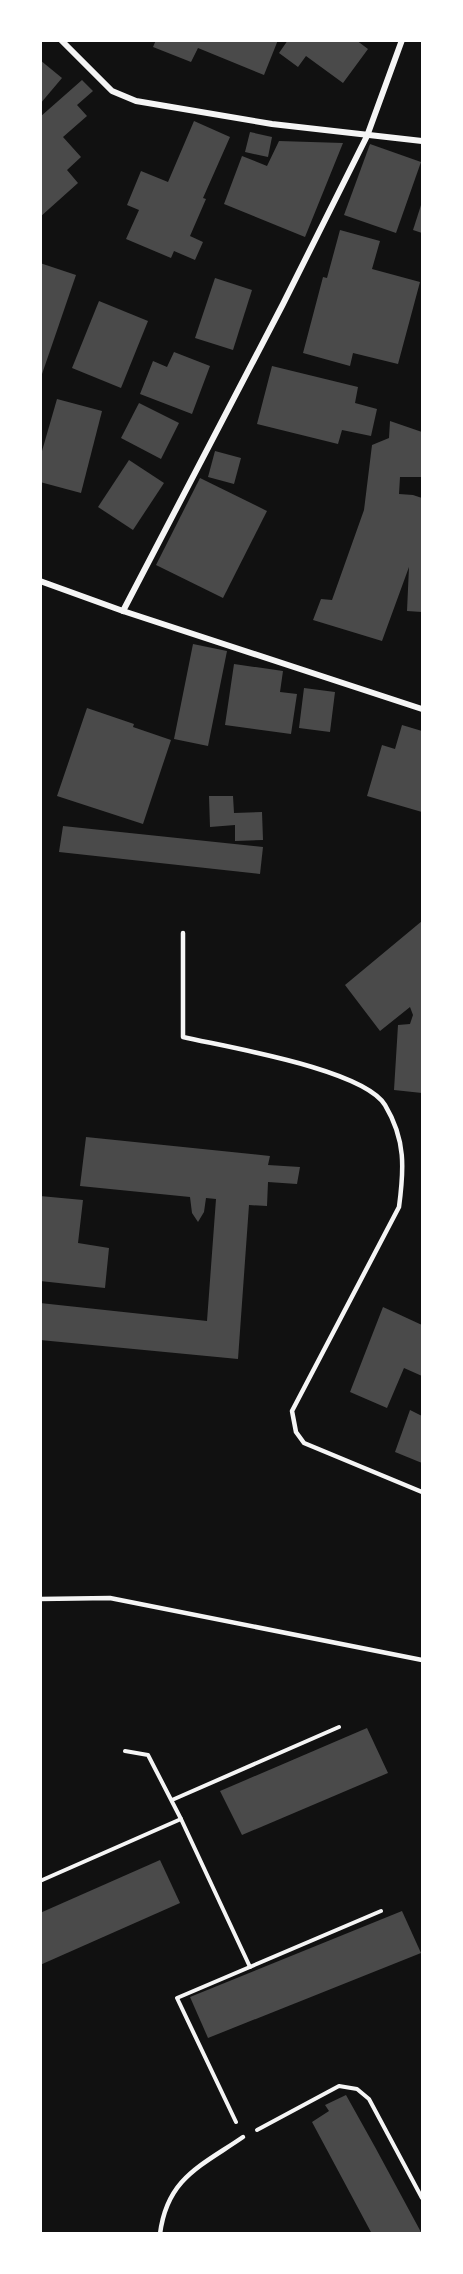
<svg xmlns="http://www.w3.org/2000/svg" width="463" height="2274" viewBox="0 0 463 2274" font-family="Signika,sans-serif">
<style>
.building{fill:#4a4a4a}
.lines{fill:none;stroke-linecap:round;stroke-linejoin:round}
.path{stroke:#f5f5f5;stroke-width:4}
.service{stroke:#f5f5f5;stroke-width:4.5}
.minor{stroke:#f5f5f5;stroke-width:6}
</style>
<rect width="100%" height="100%" fill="#111"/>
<!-- building -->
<g class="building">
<path d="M 156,40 L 278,40 L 264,75 L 198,48 L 191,62 L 153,47 Z"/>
<path d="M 288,40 L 356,40 L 368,49 L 343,83 L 306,56 L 298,67 L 279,53 Z"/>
<path d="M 40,60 L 62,78 L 40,104 Z"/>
<path d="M 82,80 L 93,91 L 77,105 L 87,116 L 63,137 L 81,157 L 67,170 L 78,183 L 40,217 L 40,117 Z"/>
<path d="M 194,121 L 230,137 L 203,198 L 206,199 L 190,236 L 203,242 L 195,260 L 174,251 L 171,258 L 126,239 L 139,210 L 127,205 L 141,171 L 168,182 Z"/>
<path d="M 250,132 L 272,137 L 268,157 L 245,152 Z"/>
<path d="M 279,141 L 343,143 L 305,237 L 224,204 L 242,156 L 267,166 Z"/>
<path d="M 370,144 L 421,162 L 396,233 L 344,215 Z"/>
<path d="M 422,202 L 422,233 L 413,230 Z"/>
<path d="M 340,230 L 380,241 L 372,269 L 420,282 L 398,364 L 353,353 L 350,366 L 303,353 L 323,277 L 327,278 Z"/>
<path d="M 40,263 L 76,275 L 41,377 L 40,377 Z"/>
<path d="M 215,278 L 252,290 L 233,350 L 195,338 Z"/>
<path d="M 99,301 L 148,321 L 121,388 L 72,368 Z"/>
<path d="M 174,352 L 210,366 L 192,414 L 140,394 L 153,361 L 167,367 Z"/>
<path d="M 272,366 L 358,387 L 355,403 L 377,409 L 371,436 L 342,430 L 338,444 L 257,424 Z"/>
<path d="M 57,399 L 102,411 L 81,493 L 40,482 L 40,458 Z"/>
<path d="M 139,403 L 179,423 L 161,459 L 121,438 Z"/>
<path d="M 390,421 L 422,432 L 422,472 L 421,477 L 400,477 L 399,494 L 413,495 L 422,498 L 422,612 L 407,611 L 409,567 L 382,641 L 313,620 L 321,599 L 332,600 L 364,510 L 372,445 L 389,438 Z"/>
<path d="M 215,451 L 241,458 L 234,484 L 208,477 Z"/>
<path d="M 129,460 L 164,483 L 133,530 L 98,507 Z"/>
<path d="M 200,478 L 267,511 L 223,598 L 156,565 Z"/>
<path d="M 193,644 L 227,651 L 208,746 L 174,739 Z"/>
<path d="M 234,664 L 283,671 L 280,692 L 297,694 L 291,734 L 225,725 Z"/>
<path d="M 304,688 L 335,692 L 330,732 L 299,728 Z"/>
<path d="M 87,708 L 134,724 L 133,727 L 171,740 L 143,824 L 57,796 Z"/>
<path d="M 402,725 L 422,731 L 422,812 L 367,796 L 382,745 L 395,749 Z"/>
<path d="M 209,796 L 233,796 L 234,813 L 262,812 L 263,840 L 235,841 L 235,825 L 210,827 Z"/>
<path d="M 63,826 L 263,847 L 260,874 L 59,852 Z"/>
<path d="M 422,921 L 422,1093 L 394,1090 L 398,1025 L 410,1024 L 413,1015 L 410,1007 L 380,1031 L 345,985 Z"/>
<path d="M 86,1137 L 270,1156 L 268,1165 L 300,1167 L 297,1184 L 268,1182 L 267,1206 L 249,1205 L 238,1359 L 40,1340 L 40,1303 L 207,1321 L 216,1199 L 206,1198 L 204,1212 L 198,1222 L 192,1213 L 190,1197 L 80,1186 Z"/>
<path d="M 40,1196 L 83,1200 L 78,1243 L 109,1248 L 105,1288 L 40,1281 Z"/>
<path d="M 383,1307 L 422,1325 L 422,1376 L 404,1368 L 387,1408 L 350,1392 Z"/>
<path d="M 410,1410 L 422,1416 L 422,1463 L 395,1452 Z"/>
<path d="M 367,1728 L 388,1773 L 242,1835 L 220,1791 Z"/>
<path d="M 160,1860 L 180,1903 L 40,1965 L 40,1913 Z"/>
<path d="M 402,1911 L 421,1953 L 208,2038 L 190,1997 Z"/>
<path d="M 346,2095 L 375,2147 L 422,2234 L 372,2234 L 312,2122 L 329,2111 L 325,2105 Z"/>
</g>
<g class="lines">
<!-- path -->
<g class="path">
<path d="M 125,1751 L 148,1755 L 181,1819 L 250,1967"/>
<path d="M 172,1800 L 339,1727"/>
<path d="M 40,1881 L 181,1819"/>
<path d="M 236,2122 L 177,1998 L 381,1911"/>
<path d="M 257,2130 L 339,2086 L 357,2089 L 369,2099 L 422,2198"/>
</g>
<!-- service -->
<g class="service">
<path d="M 183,933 L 183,1037 C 226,1047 363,1069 385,1105 C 406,1140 404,1169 399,1207 L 292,1411 L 296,1432 L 304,1443 L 422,1492"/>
<path d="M 40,1599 L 110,1598 L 422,1660"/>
<path d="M 160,2234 C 167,2178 201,2166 243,2137"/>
</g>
<!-- minor -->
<g class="minor">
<path d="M 61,40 L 112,91 L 136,101 L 272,124 L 422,141"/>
<path d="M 40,581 L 123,611 L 422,709"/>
<path d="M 123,611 L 283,304 L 367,136 L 402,40"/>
</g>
</g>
<!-- border -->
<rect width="463" height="2274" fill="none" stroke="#ffffff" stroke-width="84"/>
</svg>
